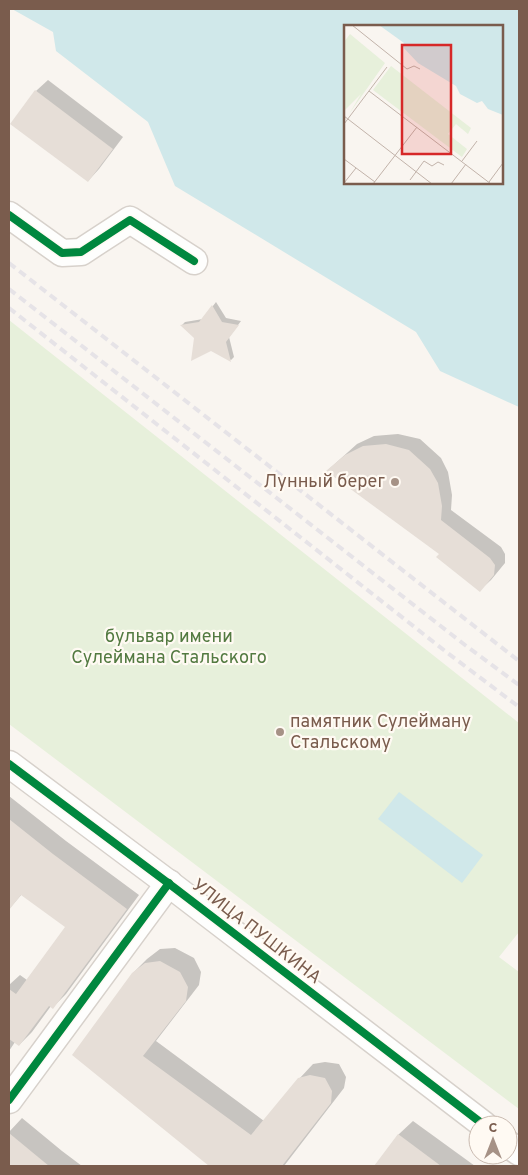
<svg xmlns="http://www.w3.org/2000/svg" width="528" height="1175" viewBox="0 0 528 1175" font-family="Overpass,sans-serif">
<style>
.green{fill:#e7f0db}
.water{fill:#d0e8ea;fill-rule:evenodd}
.shadow{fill:#0003}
.building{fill:#e6ded7}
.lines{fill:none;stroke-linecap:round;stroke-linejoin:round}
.street-casing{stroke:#d7d1cb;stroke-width:29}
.street{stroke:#fefefd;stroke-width:26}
.rail{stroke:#e6e3e7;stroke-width:4;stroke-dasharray:8 5;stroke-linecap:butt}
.cycleway-casing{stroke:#fffaf3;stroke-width:11}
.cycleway{stroke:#00873e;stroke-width:8}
.poi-dot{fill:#a69286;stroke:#fffaf3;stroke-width:2}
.labels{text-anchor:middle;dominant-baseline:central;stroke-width:4.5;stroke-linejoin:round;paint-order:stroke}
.poi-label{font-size:18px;fill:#7a5c4d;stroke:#fffaf3;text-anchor:end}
.park-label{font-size:18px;fill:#537a41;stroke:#fffaf3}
.street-label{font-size:18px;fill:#7a5c4d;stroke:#fffaf3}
.inset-road{fill:none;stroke:#c2b3aa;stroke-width:1}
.view{fill:#d62828;fill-opacity:0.15;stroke:#d62828;stroke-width:2.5}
.inset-edge{fill:none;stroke:#7a5c4d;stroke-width:2.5}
</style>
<rect width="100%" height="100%" fill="#f9f5f0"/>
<!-- green -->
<path class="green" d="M 9,320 L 519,723 L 519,932 L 499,957 L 519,972 L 519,1109 L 9,724 Z"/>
<!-- water -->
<g class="water">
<path d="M 12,9 L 519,9 L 519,407 L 440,371 L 416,332 L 175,186 L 148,122 L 56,51 L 53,32 ZM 346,26 L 502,26 L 502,182 L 346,182 Z"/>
<path d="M 399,792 L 483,855 L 462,883 L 378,819 Z"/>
</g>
<!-- shadow -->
<g class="shadow">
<path d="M 48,80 L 123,137 L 99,169 L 88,181 L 36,91 Z"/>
<path d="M 216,302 L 226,318 L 241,321 L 229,337 L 234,357 L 231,360 L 211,350 L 195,338 L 182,325 L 185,322 L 203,319 Z"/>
<path d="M 398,434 L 420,439 L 441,458 L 448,472 L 452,495 L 451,510 L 501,547 L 505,554 L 505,563 L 491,580 L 480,590 L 441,553 L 328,470 L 357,444 L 374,436 Z"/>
<path d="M 9,796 L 66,841 L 139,895 L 66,994 L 53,1007 L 51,1006 L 32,1032 L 19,1045 L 15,1042 L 9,1051 L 9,985 L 20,975 L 27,980 L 67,927 L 22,894 L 9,909 Z"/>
<path d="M 175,948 L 194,958 L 201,972 L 199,985 L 156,1041 L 264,1121 L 299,1079 L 313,1064 L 325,1062 L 339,1064 L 346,1077 L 344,1088 L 284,1166 L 208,1166 L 209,1164 L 74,1055 L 133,973 L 147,959 L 160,949 Z"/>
<path d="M 22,1118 L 62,1151 L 82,1166 L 9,1166 L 9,1132 Z"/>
<path d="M 413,1121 L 475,1166 L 376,1166 L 398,1135 Z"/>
</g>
<!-- building -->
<g class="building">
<path d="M 35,90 L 113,149 L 88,182 L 10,124 Z"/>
<path d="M 212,305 L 222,322 L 239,325 L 226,342 L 231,362 L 211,351 L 191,361 L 194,338 L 180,325 L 199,322 Z"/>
<path d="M 386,444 L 409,450 L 430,469 L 438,483 L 442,506 L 441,520 L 490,558 L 495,565 L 494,575 L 480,592 L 436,557 L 439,554 L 326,471 L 345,455 L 363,446 Z"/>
<path d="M 9,819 L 53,854 L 127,909 L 53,1009 L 49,1006 L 19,1046 L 9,1039 L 9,989 L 16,994 L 65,927 L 21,895 L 9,910 Z"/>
<path d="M 160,961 L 180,972 L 188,987 L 186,1001 L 143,1056 L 251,1135 L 298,1078 L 310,1075 L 325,1078 L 332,1091 L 331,1103 L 282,1166 L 209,1166 L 72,1055 L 132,973 L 145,963 Z"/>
<path d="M 9,1133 L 49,1166 L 9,1166 Z"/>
<path d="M 398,1134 L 441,1166 L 374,1166 Z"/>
</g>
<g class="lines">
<defs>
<g id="street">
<path d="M 9,215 L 62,253 L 81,252 L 130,220 L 194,261"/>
<path d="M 9,764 L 176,889 L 484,1125"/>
<path d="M 9,1100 L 169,883"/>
<path d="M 508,1144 L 519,1152"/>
</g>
</defs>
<!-- street casing -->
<use href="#street" class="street-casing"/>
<!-- street -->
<use href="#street" class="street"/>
<!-- rail -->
<g class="rail">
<path d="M 9,263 L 519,661"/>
<path d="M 9,289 L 465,645 L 519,685"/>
<path d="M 9,308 L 445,651 L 519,707"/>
</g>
<defs>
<g id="cycleway">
<path d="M 9,215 L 62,253 L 81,252 L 130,220 L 194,261"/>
<path d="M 9,764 L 176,889 L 484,1125"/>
<path d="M 9,1100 L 169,883"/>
</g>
</defs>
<!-- cycleway casing -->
<use href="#cycleway" class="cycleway-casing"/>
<!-- cycleway -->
<use href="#cycleway" class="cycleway"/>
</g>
<!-- markers -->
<g class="poi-dot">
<circle cx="395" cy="482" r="5"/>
<circle cx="280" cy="732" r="5"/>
</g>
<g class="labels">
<!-- poi labels -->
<g class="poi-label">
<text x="385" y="482">Лунный берег</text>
<text x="290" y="722" text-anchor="start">памятник Сулейману<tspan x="290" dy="21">Стальскому</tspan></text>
</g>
<!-- park labels -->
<g class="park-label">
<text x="169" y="637">бульвар имени<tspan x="169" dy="21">Сулеймана Стальского</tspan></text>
</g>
<!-- street labels -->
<g class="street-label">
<text transform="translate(256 932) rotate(38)">УЛИЦА ПУШКИНА</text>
</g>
</g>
<!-- overview -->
<g transform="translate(344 25)">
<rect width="159" height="159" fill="#f9f5f0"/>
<path d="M 6,9 L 41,38 L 5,89 L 17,69 L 0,86 L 0,17 ZM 47,41 L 127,103 L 124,109 L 112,99 L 104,109 L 123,124 L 118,132 L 29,65 Z" fill="#e7f0db"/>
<path d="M 35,0 L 159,0 L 159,90 L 144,84 L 138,76 L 133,78 L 116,69 L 112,61 L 74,38 L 58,21 L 60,18 Z" fill="#d0e8ea"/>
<path class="inset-road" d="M 8,0 L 63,44 L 70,41 L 76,44M 25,66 L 147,159M 0,91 L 88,159M 0,99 L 43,42M 0,134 L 31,157M 118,136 L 133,116M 66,155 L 80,136 L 88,141 L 94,137 L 100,140M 145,157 L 159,138M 0,158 L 12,143M 29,159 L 73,102M 107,159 L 122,139"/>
<path class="view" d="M 58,20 L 107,20 L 107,129 L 58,129 Z"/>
<rect width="159" height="159" class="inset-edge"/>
</g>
<!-- border -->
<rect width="528" height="1175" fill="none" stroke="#7a5c4d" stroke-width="20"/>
<!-- north arrow -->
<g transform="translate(493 1140)"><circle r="24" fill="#fffaf3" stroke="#cabbb1"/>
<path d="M0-4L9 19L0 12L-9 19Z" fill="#a69286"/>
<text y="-8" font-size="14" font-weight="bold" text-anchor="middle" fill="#7a5c4d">С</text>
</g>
</svg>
